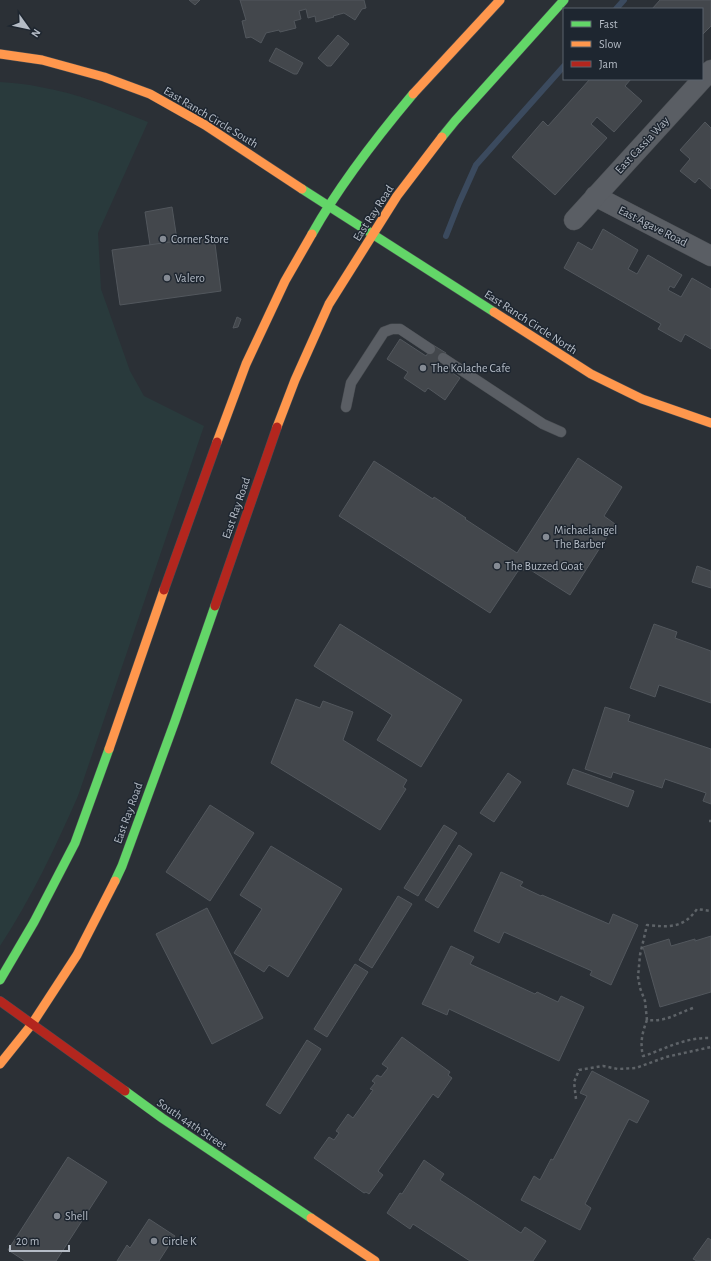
<svg xmlns="http://www.w3.org/2000/svg" width="711" height="1261" viewBox="0 0 711 1261" font-family="'Alegreya Sans',sans-serif">
<style>
.green{fill:#293a3c}
.lines{fill:none;stroke-linecap:round;stroke-linejoin:round}
.stream{stroke:#3b4a5e;stroke-width:6}
.building{fill:#43474c;stroke:#52575d}
.lane-casing{stroke:#484c51;stroke-width:11}
.street-casing{stroke:#484c51;stroke-width:21}
.fast-casing{stroke:#484c51;stroke-width:10}
.slow-casing{stroke:#484c51;stroke-width:10}
.jam-casing{stroke:#484c51;stroke-width:10}
.path{stroke:#5e6368;stroke-width:2.5;stroke-dasharray:3 3;stroke-linecap:butt}
.lane{stroke:#5a5e64;stroke-width:10}
.street{stroke:#5a5e64;stroke-width:20}
.fast{stroke:#63d668;stroke-width:9}
.slow{stroke:#ff974d;stroke-width:9}
.jam{stroke:#b3261e;stroke-width:9}
.poi-dot{fill:#858b94;stroke:#1e2630;stroke-width:1.5}
.labels{text-anchor:middle;dominant-baseline:central;stroke-width:3;stroke-linejoin:round;paint-order:stroke}
.street-label{font-size:12px;fill:#b5bcc6;stroke:#1e2630}
.poi-label{font-size:12px;fill:#b5bcc6;stroke:#1e2630;text-anchor:start}
</style>
<rect width="100%" height="100%" fill="#2b3036"/>
<!-- green -->
<path class="green" d="M 0,82 C 13,83 27,84 40,87 C 77,93 113,108 148,122 L 98,233 L 101,289 L 130,371 L 144,396 L 204,426 L 78,796 C 55,848 31,899 0,946 Z"/>
<g class="lines">
<!-- stream -->
<g class="stream">
<path d="M 616,9 L 624,0"/>
<path d="M 446,236 L 459,203 L 476,165 L 564,66"/>
</g>
</g>
<!-- building -->
<g class="building">
<path d="M 189,0 L 200,0 L 195,5 Z"/>
<path d="M 240,0 L 364,0 L 366,8 L 362,9 L 355,20 L 344,13 L 333,16 L 334,17 L 316,22 L 315,16 L 308,18 L 306,9 L 299,11 L 301,19 L 294,21 L 296,28 L 280,32 L 279,30 L 266,33 L 261,43 L 251,37 L 246,38 L 242,21 L 246,20 Z"/>
<path d="M 660,0 L 711,0 L 711,26 L 702,35 L 702,9 L 652,9 Z"/>
<path d="M 338,35 L 349,44 L 331,66 L 327,66 L 318,58 Z"/>
<path d="M 276,48 L 303,63 L 297,74 L 294,74 L 269,61 Z"/>
<path d="M 590,79 L 631,79 L 625,86 L 642,101 L 614,132 L 597,117 L 591,124 L 607,138 L 555,195 L 512,157 L 543,121 L 548,126 Z"/>
<path d="M 705,122 L 711,128 L 711,189 L 699,178 L 695,183 L 680,171 L 690,159 L 680,150 Z"/>
<path d="M 172,207 L 181,266 L 154,271 L 145,212 Z"/>
<path d="M 603,229 L 638,250 L 628,269 L 637,274 L 648,255 L 682,275 L 674,288 L 670,286 L 668,290 L 681,297 L 692,278 L 711,289 L 711,349 L 685,334 L 681,342 L 658,329 L 661,324 L 564,268 L 578,242 L 592,250 Z"/>
<path d="M 214,236 L 221,291 L 120,305 L 112,250 Z"/>
<path d="M 237,317 L 241,319 L 238,327 L 233,328 Z"/>
<path d="M 400,339 L 426,356 L 433,345 L 446,353 L 439,364 L 460,378 L 445,400 L 428,388 L 425,392 L 404,378 L 408,372 L 387,359 Z"/>
<path d="M 578,458 L 622,487 L 604,516 L 615,524 L 570,595 L 529,569 L 518,571 L 490,613 L 339,516 L 374,461 L 433,499 L 434,497 L 466,518 L 465,519 L 517,553 Z"/>
<path d="M 697,566 L 711,571 L 711,588 L 692,582 Z"/>
<path d="M 340,624 L 462,700 L 421,767 L 377,740 L 392,715 L 314,666 Z"/>
<path d="M 654,624 L 677,632 L 675,638 L 711,651 L 711,703 L 659,685 L 655,697 L 630,688 Z"/>
<path d="M 296,699 L 320,708 L 323,701 L 353,712 L 343,740 L 407,780 L 403,787 L 406,789 L 380,830 L 271,763 Z"/>
<path d="M 605,707 L 630,715 L 628,721 L 711,749 L 711,804 L 703,801 L 706,793 L 665,779 L 662,788 L 613,772 L 611,778 L 585,769 Z"/>
<path d="M 573,769 L 634,791 L 628,807 L 567,784 Z"/>
<path d="M 508,773 L 521,782 L 494,822 L 480,813 Z"/>
<path d="M 210,805 L 254,833 L 210,901 L 166,872 Z"/>
<path d="M 444,825 L 457,833 L 418,896 L 404,888 Z"/>
<path d="M 459,845 L 472,854 L 438,908 L 425,900 Z"/>
<path d="M 271,846 L 342,889 L 288,977 L 269,965 L 264,972 L 234,953 L 262,909 L 240,895 Z"/>
<path d="M 501,872 L 523,882 L 520,886 L 541,896 L 542,895 L 609,924 L 613,914 L 638,925 L 611,985 L 590,975 L 592,971 L 504,932 L 499,943 L 474,931 Z"/>
<path d="M 398,896 L 412,904 L 372,968 L 359,960 Z"/>
<path d="M 207,908 L 263,1018 L 212,1044 L 156,934 Z"/>
<path d="M 711,936 L 711,992 L 660,1007 L 643,947 L 669,939 L 671,946 L 695,939 L 695,941 Z"/>
<path d="M 451,946 L 474,957 L 470,964 L 535,994 L 537,992 L 558,1002 L 561,996 L 584,1007 L 559,1061 L 449,1009 L 447,1015 L 422,1004 Z"/>
<path d="M 355,964 L 368,972 L 327,1037 L 314,1029 Z"/>
<path d="M 402,1037 L 450,1072 L 448,1075 L 452,1078 L 438,1098 L 433,1094 L 378,1171 L 383,1175 L 369,1194 L 366,1192 L 364,1193 L 314,1158 L 329,1137 L 334,1140 L 339,1133 L 336,1131 L 348,1114 L 353,1118 L 373,1090 L 370,1089 L 375,1083 L 372,1081 L 377,1075 L 381,1077 L 388,1068 L 382,1064 Z"/>
<path d="M 307,1040 L 321,1049 L 280,1114 L 266,1105 Z"/>
<path d="M 592,1071 L 649,1101 L 637,1123 L 629,1119 L 585,1204 L 591,1208 L 580,1230 L 521,1200 L 534,1176 L 540,1180 L 551,1159 L 553,1160 L 587,1096 L 580,1093 Z"/>
<path d="M 68,1157 L 107,1182 L 56,1261 L 25,1261 L 8,1250 Z"/>
<path d="M 424,1160 L 444,1174 L 440,1180 L 521,1233 L 525,1227 L 546,1241 L 533,1261 L 470,1261 L 413,1224 L 410,1229 L 387,1213 L 400,1193 L 402,1194 Z"/>
<path d="M 149,1219 L 175,1236 L 159,1261 L 117,1261 L 127,1245 L 130,1248 Z"/>
<path d="M 708,1238 L 711,1240 L 711,1261 L 697,1261 L 693,1259 Z"/>
</g>
<g class="lines">
<defs>
<g id="lane">
<path d="M 443,358 L 543,424 L 561,432"/>
<path d="M 346,407 L 351,383 L 384,332 L 392,329 L 400,329 L 430,349"/>
</g>
<g id="street">
<path d="M 595,196 L 711,256"/>
<path d="M 574,220 L 711,70"/>
</g>
<g id="fast">
<path d="M 442,137 L 455,121 L 564,0"/>
<path d="M 302,189 L 494,312"/>
<path d="M 312,234 C 340,184 376,138 413,94"/>
<path d="M 115,881 L 122,866 L 175,721 L 215,606"/>
<path d="M 0,980 L 34,922 L 75,843 L 109,749"/>
<path d="M 125,1091 L 162,1118 L 311,1218"/>
</g>
<g id="slow">
<path d="M 0,54 L 42,60 L 104,77 L 150,94 L 205,125 L 302,189"/>
<path d="M 413,94 L 500,0"/>
<path d="M 494,312 L 591,374 L 642,399 L 711,423"/>
<path d="M 277,427 L 295,380 L 329,304 L 397,196 L 442,137"/>
<path d="M 217,442 L 246,364 L 285,281 L 312,234"/>
<path d="M 109,749 L 164,590"/>
<path d="M 0,1064 L 32,1024 L 77,955 L 115,881"/>
<path d="M 311,1218 L 375,1261"/>
</g>
<g id="jam">
<path d="M 164,590 L 217,442"/>
<path d="M 215,606 L 277,427"/>
<path d="M 0,1001 L 125,1091"/>
</g>
</defs>
<!-- lane casing -->
<use href="#lane" class="lane-casing"/>
<!-- street casing -->
<use href="#street" class="street-casing"/>
<!-- fast casing -->
<use href="#fast" class="fast-casing"/>
<!-- slow casing -->
<use href="#slow" class="slow-casing"/>
<!-- jam casing -->
<use href="#jam" class="jam-casing"/>
<!-- path -->
<g class="path">
<path d="M 709,821 L 711,821"/>
<path d="M 693,1008 C 676,1014 666,1022 647,1020 C 642,1033 640,1043 643,1056 L 647,1055 C 668,1047 688,1037 711,1038"/>
<path d="M 647,1020 L 645,1001 L 640,988 L 638,977 L 640,955 L 647,925 C 668,927 683,929 697,909 L 711,911"/>
<path d="M 576,1099 L 574,1082 L 579,1070 L 603,1066 L 618,1069 L 636,1068 L 666,1057 L 711,1047"/>
</g>
<!-- lane -->
<use href="#lane" class="lane"/>
<!-- street -->
<use href="#street" class="street"/>
<!-- fast -->
<use href="#fast" class="fast"/>
<!-- slow -->
<use href="#slow" class="slow"/>
<!-- jam -->
<use href="#jam" class="jam"/>
</g>
<!-- markers -->
<g class="poi-dot">
<circle cx="163" cy="239" r="4"/>
<circle cx="167" cy="278" r="4"/>
<circle cx="423" cy="368" r="4"/>
<circle cx="546" cy="537" r="4"/>
<circle cx="497" cy="566" r="4"/>
<circle cx="57" cy="1216" r="4"/>
<circle cx="154" cy="1241" r="4"/>
</g>
<g class="labels">
<!-- street labels -->
<g class="street-label">
<text transform="translate(211 117) rotate(31)">East Ranch Circle South</text>
<text transform="translate(642 145) rotate(-47)">East Cassia Way</text>
<text transform="translate(373 213) rotate(-57)">East Ray Road</text>
<text transform="translate(653 226) rotate(27)">East Agave Road</text>
<text transform="translate(531 322) rotate(33)">East Ranch Circle North</text>
<text transform="translate(236 508) rotate(-71)">East Ray Road</text>
<text transform="translate(128 813) rotate(-70)">East Ray Road</text>
<text transform="translate(192 1124) rotate(34)">South 44th Street</text>
</g>
<!-- poi labels -->
<g class="poi-label">
<text x="171" y="239">Corner Store</text>
<text x="175" y="278">Valero</text>
<text x="431" y="368">The Kolache Cafe</text>
<text x="554" y="530">Michaelangel<tspan x="554" dy="14">The Barber</tspan></text>
<text x="505" y="566">The Buzzed Goat</text>
<text x="65" y="1216">Shell</text>
<text x="162" y="1241">Circle K</text>
</g>
</g>
<!-- legend -->
<rect x="563" y="8" width="140" height="72" fill="#1e2630" stroke="#5a626c"/>
<rect x="571" y="21" width="20" height="6" fill="#63d668" stroke="#5a626c"/>
<text x="599" y="28" font-size="12" fill="#b5bcc6">Fast</text>
<rect x="571" y="41" width="20" height="6" fill="#ff974d" stroke="#5a626c"/>
<text x="599" y="48" font-size="12" fill="#b5bcc6">Slow</text>
<rect x="571" y="61" width="20" height="6" fill="#b3261e" stroke="#5a626c"/>
<text x="599" y="68" font-size="12" fill="#b5bcc6">Jam</text>
<!-- north arrow -->
<g transform="translate(28 28) rotate(123)" stroke="#1e2630" stroke-width="3" paint-order="stroke">
<path d="M0-3L7 15L0 10L-7 15Z" fill="#b5bcc6"/>
<text y="-6" font-size="11" font-weight="bold" text-anchor="middle" fill="#b5bcc6">N</text>
</g>
<!-- scale -->
<path d="M10 1245v6h59v-6" fill="none" stroke="#b5bcc6" stroke-width="2"/>
<text x="16" y="1245" font-size="12" fill="#b5bcc6" stroke="#1e2630" stroke-width="3" paint-order="stroke">20 m</text>
</svg>
